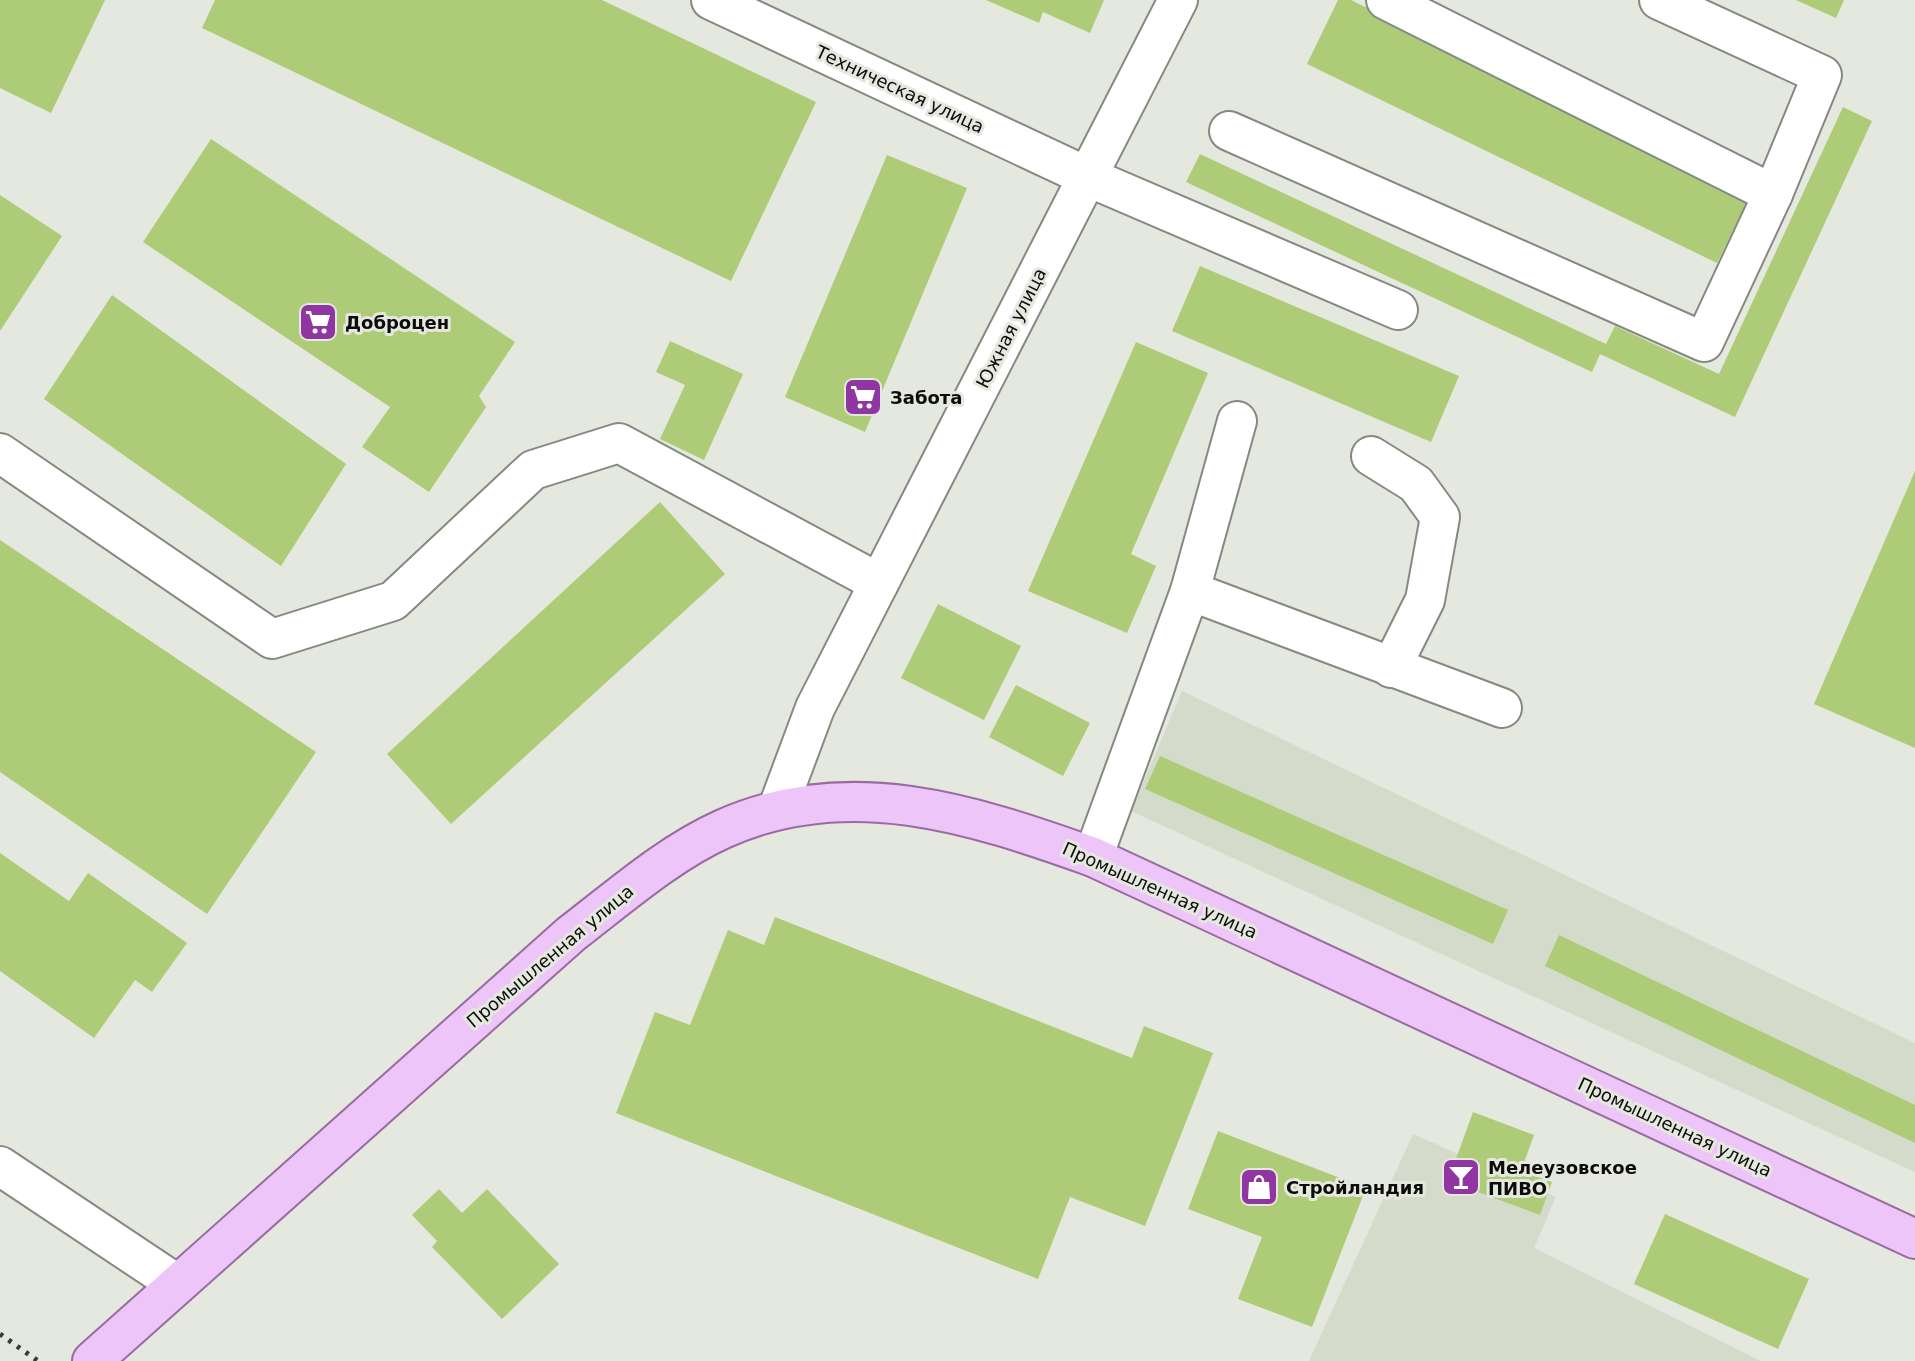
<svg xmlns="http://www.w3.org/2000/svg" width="1915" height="1361" viewBox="0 0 1915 1361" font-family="'DejaVu Sans',sans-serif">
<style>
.built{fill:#d5dbcb}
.building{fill:#aecc78}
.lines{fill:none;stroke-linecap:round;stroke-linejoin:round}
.minor-casing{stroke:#868980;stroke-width:42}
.major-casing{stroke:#986ba1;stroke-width:42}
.minor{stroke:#fff;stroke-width:38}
.major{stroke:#eec5f8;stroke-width:38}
.rail{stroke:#383a35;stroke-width:5;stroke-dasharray:3.5 7;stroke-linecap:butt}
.labels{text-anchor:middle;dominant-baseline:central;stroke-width:6;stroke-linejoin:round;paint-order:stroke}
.street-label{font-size:18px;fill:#0c0d0a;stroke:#e4e8de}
.poi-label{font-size:18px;font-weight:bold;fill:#0c0d0a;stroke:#e4e8de;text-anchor:start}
</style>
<rect width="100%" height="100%" fill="#e4e8de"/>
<!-- built -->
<g class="built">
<path d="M 1182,691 L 1915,1043 L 1915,1172 L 1131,811 Z"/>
<path d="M 1413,1134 L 1556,1197 L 1534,1248 L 1761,1361 L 1309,1361 Z"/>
</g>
<!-- building -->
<g class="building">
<path d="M 0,0 L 105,0 L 51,113 L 0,88 Z"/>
<path d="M 215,0 L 602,0 L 816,102 L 731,281 L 202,28 Z"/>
<path d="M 986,0 L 1104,0 L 1090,33 L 1043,12 L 1039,23 Z"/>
<path d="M 1338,0 L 1351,0 L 1751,194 L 1717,263 L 1307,64 Z"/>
<path d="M 1796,0 L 1844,0 L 1836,18 Z"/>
<path d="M 1843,107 L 1872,121 L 1735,417 L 1600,354 L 1592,372 L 1186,182 L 1200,154 L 1606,344 L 1615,326 L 1719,374 Z"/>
<path d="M 211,139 L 515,342 L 479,396 L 486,407 L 429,492 L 362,447 L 390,407 L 143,242 Z"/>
<path d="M 887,155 L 967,188 L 865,432 L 785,397 Z"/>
<path d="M 0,195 L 62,236 L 0,331 Z"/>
<path d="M 1200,266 L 1459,376 L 1431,442 L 1172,331 Z"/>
<path d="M 112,295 L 346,464 L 281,566 L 44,399 Z"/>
<path d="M 670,341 L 743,374 L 704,460 L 660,439 L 685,385 L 656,372 Z"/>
<path d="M 1136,342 L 1208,373 L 1131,554 L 1156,566 L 1127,633 L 1028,591 Z"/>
<path d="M 1915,471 L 1915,748 L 1814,704 Z"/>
<path d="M 660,502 L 725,574 L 451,824 L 387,754 Z"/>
<path d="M 0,540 L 316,752 L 207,914 L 0,772 Z"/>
<path d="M 938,604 L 1021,646 L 984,720 L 901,678 Z"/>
<path d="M 1016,685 L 1090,723 L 1063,776 L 989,737 Z"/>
<path d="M 1160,756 L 1508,910 L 1493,944 L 1145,789 Z"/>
<path d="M 0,853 L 69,901 L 88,873 L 187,943 L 152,992 L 135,980 L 94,1038 L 0,971 Z"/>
<path d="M 775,917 L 1132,1058 L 1144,1026 L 1213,1053 L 1145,1226 L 1070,1197 L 1038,1279 L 616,1113 L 655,1012 L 690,1025 L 728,930 L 764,945 Z"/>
<path d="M 1559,935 L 1915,1105 L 1915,1143 L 1545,966 Z"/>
<path d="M 1473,1112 L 1534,1135 L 1521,1171 L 1552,1182 L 1540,1215 L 1448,1181 Z"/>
<path d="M 1218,1131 L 1366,1188 L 1312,1327 L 1238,1299 L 1262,1237 L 1188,1209 Z"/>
<path d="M 439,1189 L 462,1213 L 487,1189 L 559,1264 L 502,1319 L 432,1247 L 437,1241 L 412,1215 Z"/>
<path d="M 1665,1214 L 1809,1279 L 1778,1349 L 1634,1284 Z"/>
</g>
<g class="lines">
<defs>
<g id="minor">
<path d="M 711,0 L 1088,177 L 1398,310"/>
<path d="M 1659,0 L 1822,75 L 1773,194"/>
<path d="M 1229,131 L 1704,342 L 1773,194 L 1386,0"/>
<path d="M 0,453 L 272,639 L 393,601 L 533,470 L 619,443 L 879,583"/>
<path d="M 1371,456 L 1416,484 L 1440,517 L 1425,600 L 1391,668"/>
<path d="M 1190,591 L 1502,708"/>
<path d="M 777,810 L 815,708 L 1178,0"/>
<path d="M 1093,857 L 1190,591 L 1237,421"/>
<path d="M 0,1166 L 177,1284"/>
</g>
<path id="major" d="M 92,1361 L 571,934 C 618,898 669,853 723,829 C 847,773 973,814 1093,857 L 1915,1239"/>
</defs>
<!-- minor casing -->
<use href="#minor" class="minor-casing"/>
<!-- major casing -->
<use href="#major" class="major-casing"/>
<!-- minor -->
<use href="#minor" class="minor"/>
<!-- major -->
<use href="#major" class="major"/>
<!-- rail -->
<path class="rail" d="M 0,1334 L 38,1361"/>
</g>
<!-- icons -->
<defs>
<symbol id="supermarket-square" viewBox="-11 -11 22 22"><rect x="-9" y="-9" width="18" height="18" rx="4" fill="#8f36a2" stroke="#e4e8de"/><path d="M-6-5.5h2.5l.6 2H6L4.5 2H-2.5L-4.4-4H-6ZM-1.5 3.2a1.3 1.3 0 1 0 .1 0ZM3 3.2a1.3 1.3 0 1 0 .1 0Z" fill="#fff"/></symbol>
<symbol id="bar-square" viewBox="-11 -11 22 22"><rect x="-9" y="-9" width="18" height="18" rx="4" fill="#8f36a2" stroke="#e4e8de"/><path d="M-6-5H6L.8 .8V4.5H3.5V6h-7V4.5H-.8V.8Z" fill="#fff"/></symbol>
<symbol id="shop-square" viewBox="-11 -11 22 22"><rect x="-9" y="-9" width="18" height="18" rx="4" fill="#8f36a2" stroke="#e4e8de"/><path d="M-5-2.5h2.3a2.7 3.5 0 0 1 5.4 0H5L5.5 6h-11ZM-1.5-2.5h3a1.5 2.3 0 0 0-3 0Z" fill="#fff"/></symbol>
</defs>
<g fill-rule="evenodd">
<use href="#supermarket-square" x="296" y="300" width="44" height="44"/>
<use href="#supermarket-square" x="841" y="375" width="44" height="44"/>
<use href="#bar-square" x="1439" y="1155" width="44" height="44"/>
<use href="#shop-square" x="1237" y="1165" width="44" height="44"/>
</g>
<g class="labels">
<!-- street labels -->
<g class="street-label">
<text transform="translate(900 89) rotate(25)">Техническая улица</text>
<text transform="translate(1011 328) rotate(-63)">Южная улица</text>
<text transform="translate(1160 890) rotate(24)">Промышленная улица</text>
<text transform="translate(550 956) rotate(-40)">Промышленная улица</text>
<text transform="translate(1675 1127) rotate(25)">Промышленная улица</text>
</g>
<!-- poi labels -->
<g class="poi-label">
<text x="345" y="322">Доброцен</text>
<text x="890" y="397">Забота</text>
<text x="1488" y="1167">Мелеузовское<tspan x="1488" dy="21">ПИВО</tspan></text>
<text x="1286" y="1187">Стройландия</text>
</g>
</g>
</svg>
